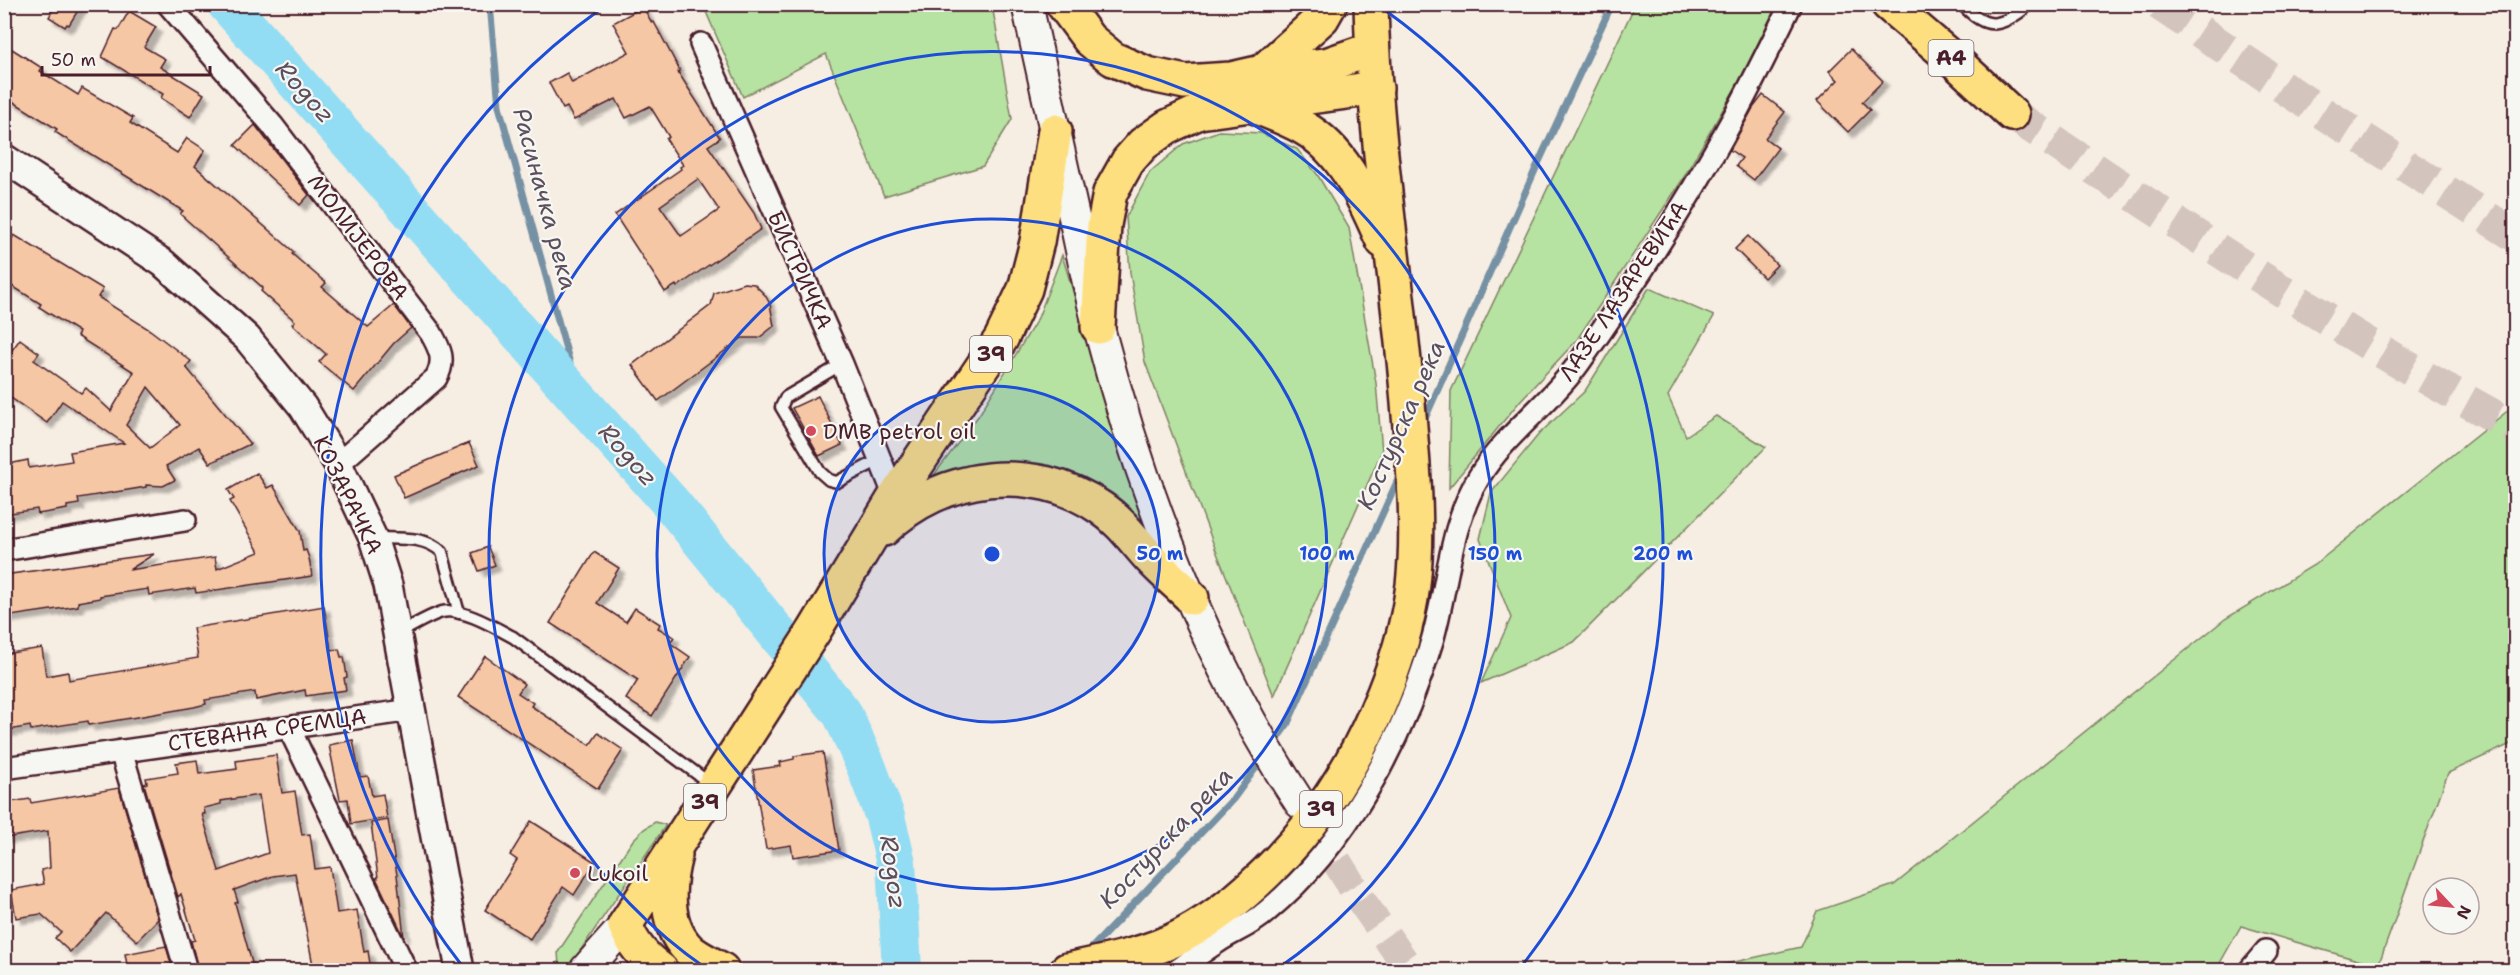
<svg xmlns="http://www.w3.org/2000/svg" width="2520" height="975" viewBox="0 0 2520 975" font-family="'Shantell Sans',sans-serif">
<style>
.green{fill:#b6e3a1;stroke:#808166;stroke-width:1.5}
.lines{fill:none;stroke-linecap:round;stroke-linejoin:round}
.stream{stroke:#7591a3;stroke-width:7}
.river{stroke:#92ddf3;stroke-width:40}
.building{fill:#f5c7a5;stroke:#4a1f2b;stroke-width:1.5;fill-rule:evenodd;filter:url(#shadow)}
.secondary-tunnel{stroke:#d4c4be;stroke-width:30;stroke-dasharray:30 15;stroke-linecap:butt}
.motorway-tunnel{stroke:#d4c4be;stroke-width:33;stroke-dasharray:33 16;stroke-linecap:butt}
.service-casing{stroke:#4a1f2b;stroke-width:15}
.minor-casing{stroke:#4a1f2b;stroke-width:26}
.tertiary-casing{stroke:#4a1f2b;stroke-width:32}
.secondary-casing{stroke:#4a1f2b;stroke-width:34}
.primary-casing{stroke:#4a1f2b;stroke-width:38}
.motorway-casing{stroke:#4a1f2b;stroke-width:38}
.service{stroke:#f6f6f2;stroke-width:10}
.minor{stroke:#f6f6f2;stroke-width:21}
.tertiary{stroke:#f6f6f2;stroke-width:27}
.secondary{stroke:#f6f6f2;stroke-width:30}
.primary{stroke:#fedf80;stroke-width:33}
.motorway{stroke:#fedf80;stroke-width:33}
.ring{fill:none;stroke:#1d4ed8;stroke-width:3}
.poi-dot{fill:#d1495b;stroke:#f6f6f2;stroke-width:2}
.labels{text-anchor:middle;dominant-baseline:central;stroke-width:4.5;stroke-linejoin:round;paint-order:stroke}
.shield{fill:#f6f6f2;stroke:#7e6067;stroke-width:1.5}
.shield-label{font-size:21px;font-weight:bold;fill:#4a1f2b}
.street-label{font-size:22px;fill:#4a1f2b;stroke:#f6f6f2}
.poi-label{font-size:22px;fill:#4a1f2b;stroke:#f6f6f2;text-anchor:start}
.water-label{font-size:24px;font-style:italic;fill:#5c4e5d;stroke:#f6f6f2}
.centre{fill:#1d4ed8;stroke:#f6f6f2;stroke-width:3}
.ring-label{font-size:18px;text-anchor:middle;font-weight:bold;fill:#1d4ed8;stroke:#f6f6f2;stroke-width:4.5;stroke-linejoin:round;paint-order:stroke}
</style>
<defs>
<filter id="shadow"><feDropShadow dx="5.5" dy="5.5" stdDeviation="1.5" flood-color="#0004"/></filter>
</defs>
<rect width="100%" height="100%" fill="#f6ede3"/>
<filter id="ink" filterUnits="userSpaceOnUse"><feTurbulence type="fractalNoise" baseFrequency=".0167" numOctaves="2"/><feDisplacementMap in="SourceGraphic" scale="12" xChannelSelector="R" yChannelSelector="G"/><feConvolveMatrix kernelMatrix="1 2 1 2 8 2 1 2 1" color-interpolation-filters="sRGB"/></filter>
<g filter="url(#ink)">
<!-- green -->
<g class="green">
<path d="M 703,5 L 992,5 L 1012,119 L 983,166 L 884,196 L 826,54 L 743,97 Z"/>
<path d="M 1635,5 L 1783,5 L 1681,182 L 1576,341 L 1520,401 L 1449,488 L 1451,391 Z"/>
<path d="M 1219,131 L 1261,133 L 1297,149 L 1317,174 L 1349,228 L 1376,383 L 1382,451 L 1274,696 L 1215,548 L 1145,362 L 1130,273 L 1126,217 L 1150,172 L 1183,144 Z"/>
<path d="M 1062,255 L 1145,528 L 1104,496 L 919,495 L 979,415 L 1038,318 Z"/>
<path d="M 1649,288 L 1714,316 L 1668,396 L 1686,436 L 1716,416 L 1766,447 L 1574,642 L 1481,683 L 1511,618 L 1480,539 L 1491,493 L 1539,434 L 1585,391 Z"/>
<path d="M 2515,405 L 2515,742 L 2448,773 L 2378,966 L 2241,926 L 2216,970 L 1715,970 L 1717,966 L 1801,947 L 1817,911 L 1894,885 L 2225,619 L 2314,565 Z"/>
<path d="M 655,822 L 666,825 L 567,970 L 564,970 L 559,965 L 558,952 L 633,840 L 644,829 Z"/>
</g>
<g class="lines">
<!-- stream -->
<g class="stream">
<path d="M 490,4 L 499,106 L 580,400"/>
<path d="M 1423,423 L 1536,168 L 1612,4"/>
<path d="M 1273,744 L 1287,725 L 1400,475"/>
<path d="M 1086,954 L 1234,798 L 1263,758"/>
</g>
<!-- river -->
<path class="river" d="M 227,4 L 670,502 L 842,713 L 866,766 L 885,817 L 896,863 L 902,970"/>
</g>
<!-- building -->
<g class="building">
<path d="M 56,4 L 82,4 L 69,25 L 67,24 L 65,27 L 49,17 Z"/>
<path d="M 643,7 L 652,23 L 654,22 L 680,71 L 678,72 L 720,138 L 708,146 L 754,213 L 761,229 L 677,287 L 676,285 L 665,292 L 615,215 L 681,169 L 680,167 L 683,165 L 666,139 L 669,137 L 650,106 L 626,118 L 616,99 L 574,120 L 567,107 L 563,109 L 549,83 L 567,73 L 572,83 L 629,52 L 613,23 ZM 698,179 L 719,210 L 681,236 L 660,206 Z"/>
<path d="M 129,11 L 156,27 L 144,47 L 165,59 L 160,67 L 204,94 L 190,117 L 161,98 L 163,94 L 102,57 L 115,29 L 118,30 Z"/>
<path d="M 12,49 L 42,68 L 40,71 L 78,95 L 82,88 L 133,118 L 130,123 L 177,153 L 187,138 L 205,150 L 195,166 L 294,252 L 292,254 L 326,283 L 322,287 L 368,327 L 394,305 L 411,328 L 394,343 L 354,391 L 319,362 L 326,354 L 292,324 L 295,321 L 261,291 L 263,288 L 180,214 L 183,211 L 55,132 L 57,129 L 4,96 L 4,61 Z"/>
<path d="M 1851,49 L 1883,81 L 1862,102 L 1870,110 L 1848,132 L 1817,101 L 1838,80 L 1829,71 Z"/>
<path d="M 1763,95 L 1785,112 L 1765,138 L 1778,148 L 1754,180 L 1736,166 L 1742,158 L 1730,150 L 1753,108 Z"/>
<path d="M 255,125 L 309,195 L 300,205 L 235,145 Z"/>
<path d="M 14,235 L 103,289 L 98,297 L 150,330 L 191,361 L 186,367 L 250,444 L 210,463 L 199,447 L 166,466 L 175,480 L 163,486 L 146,485 L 146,487 L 78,498 L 79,504 L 67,506 L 67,509 L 38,514 L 37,509 L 4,514 L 4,465 L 28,460 L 29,468 L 72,461 L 70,452 L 124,443 L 62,401 L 47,423 L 4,393 L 4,361 L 20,339 L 39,353 L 34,360 L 81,393 L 86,388 L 111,411 L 134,372 L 77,336 L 79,332 L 39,307 L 41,304 L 4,281 L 4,238 L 10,242 ZM 148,387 L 180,425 L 150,448 L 126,425 Z"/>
<path d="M 1748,236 L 1777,265 L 1764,278 L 1735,249 Z"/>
<path d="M 744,283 L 754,284 L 765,295 L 770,304 L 774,326 L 759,338 L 742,338 L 658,401 L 632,365 L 711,305 L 714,293 Z"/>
<path d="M 818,396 L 842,445 L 819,456 L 792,408 Z"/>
<path d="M 469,443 L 479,465 L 404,498 L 394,475 Z"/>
<path d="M 257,473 L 267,488 L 273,485 L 300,531 L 303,551 L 306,550 L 309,558 L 312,576 L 196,593 L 195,588 L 149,595 L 148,589 L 100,596 L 100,598 L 78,602 L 78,606 L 4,617 L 4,575 L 154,554 L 129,570 L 215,557 L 217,569 L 259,552 L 230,501 L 234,499 L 228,490 Z"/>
<path d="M 488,547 L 495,565 L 479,571 L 472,553 Z"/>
<path d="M 594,552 L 619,568 L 597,603 L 626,622 L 635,608 L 660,624 L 658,628 L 674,637 L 670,643 L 690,657 L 652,716 L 626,699 L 638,680 L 550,623 Z"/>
<path d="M 324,606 L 331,650 L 339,649 L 341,657 L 344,657 L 347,677 L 344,678 L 346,690 L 306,696 L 305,690 L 256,700 L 255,692 L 205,700 L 206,704 L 194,707 L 143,716 L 89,725 L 88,721 L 31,730 L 30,726 L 4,731 L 4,654 L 42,648 L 46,676 L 68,672 L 69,680 L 198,658 L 193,628 Z"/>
<path d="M 485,656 L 524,684 L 518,693 L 533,703 L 531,706 L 590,745 L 598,733 L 623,750 L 598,789 L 458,697 Z"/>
<path d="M 353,740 L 360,777 L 368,776 L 372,796 L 383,794 L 387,818 L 351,824 L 348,799 L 340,800 L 329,745 Z"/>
<path d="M 823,752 L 839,850 L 793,857 L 791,845 L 766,849 L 753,770 L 781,766 L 780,762 L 794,759 L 794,756 Z"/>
<path d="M 276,755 L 282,793 L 295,791 L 302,835 L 310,834 L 315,869 L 330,867 L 337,913 L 357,910 L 364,952 L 368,951 L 371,970 L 314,970 L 295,873 L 273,876 L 234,890 L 238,902 L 235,903 L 254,970 L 198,970 L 191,941 L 195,940 L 181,894 L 178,897 L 144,784 L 147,783 L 146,778 L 178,773 L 176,763 L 197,760 L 199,774 L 237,769 L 236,761 ZM 259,795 L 268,853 L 219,871 L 202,814 L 205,814 L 204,808 L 221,804 L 221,801 Z"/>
<path d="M 119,788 L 158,919 L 137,941 L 106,913 L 70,952 L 55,938 L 61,932 L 41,914 L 16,918 L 11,890 L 44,884 L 41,870 L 50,868 L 48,831 L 4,838 L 4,803 L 30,799 L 31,803 Z"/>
<path d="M 388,820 L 397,875 L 404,937 L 376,878 L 378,878 L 371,823 Z"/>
<path d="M 531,821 L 595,862 L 574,895 L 563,887 L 530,939 L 485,910 L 517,860 L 510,855 Z"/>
<path d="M 166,946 L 173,970 L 128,970 L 125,954 Z"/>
</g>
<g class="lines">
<!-- secondary-tunnel -->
<path class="secondary-tunnel" d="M 1313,823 L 1360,899 L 1410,970"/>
<!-- motorway-tunnel -->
<g class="motorway-tunnel">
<path d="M 2159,4 L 2304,101 L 2516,236"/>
<path d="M 2012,114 C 2177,224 2341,334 2516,428"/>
</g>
<defs>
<g id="service">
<path d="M 1962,4 C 1985,30 1999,28 2024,9 L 2017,4"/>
<path d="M 842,364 L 786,397 L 781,407 L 820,472 L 829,480 L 837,482 L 881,459"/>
<path d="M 374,538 C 398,539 424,535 442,552 L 459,613"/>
<path d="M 399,633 C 413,626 428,616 442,612 C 461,607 496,628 513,637 L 712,785"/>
</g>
<g id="minor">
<path d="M 168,4 L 272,125 L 431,333 C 440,349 446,360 436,378 L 338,464"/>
<path d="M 701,44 L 842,364 L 895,497"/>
<path d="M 4,550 L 185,520"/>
<path d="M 289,728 L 406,970"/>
<path d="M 121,751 L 186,970"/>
<path d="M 4,768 L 412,710"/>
<path d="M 1178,970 C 1191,961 1203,951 1216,943 C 1232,932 1252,925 1266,912 C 1348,844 1402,741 1432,641 C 1448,587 1449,526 1479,477 C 1505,434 1549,405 1579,363 C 1634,285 1690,198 1735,115 C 1755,78 1773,41 1791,4"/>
<path d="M 2250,970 L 2266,951"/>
</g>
<path id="tertiary" d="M 4,158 L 163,263 L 247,338 L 303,407 L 338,464 L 373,538 L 388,585 L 460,970"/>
<g id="secondary">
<path d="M 1027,4 C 1042,75 1058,146 1074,217 C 1082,254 1089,292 1099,328 C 1142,492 1206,660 1300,803"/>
<path d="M 585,970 L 625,925"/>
</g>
<g id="primary">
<path d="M 1063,4 L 1089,39 L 1113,59 L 1147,74 L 1185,82 L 1231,79 L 1262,72 L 1322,18 L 1330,4"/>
<path d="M 1262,72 L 1326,65 L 1372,49"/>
<path d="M 1249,104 C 1268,112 1287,118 1304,128 C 1346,152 1364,200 1383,241"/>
<path d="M 1098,327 L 1104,225 L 1110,193 L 1128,161 L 1143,144 L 1167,127 L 1199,112 L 1376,88"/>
<path d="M 884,529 C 942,473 1033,461 1101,508 C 1122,522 1135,542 1152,560 C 1164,573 1179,585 1192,598"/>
<path d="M 675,855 C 667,886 664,925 689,950 C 698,958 712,964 722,970"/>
<path d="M 625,925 L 814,631 L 895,497 L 1001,339 L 1025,289 L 1037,242 L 1055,131"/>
<path d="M 625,925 C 633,945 644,958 661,970"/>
<path d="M 1067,970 C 1105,962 1148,954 1182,936 C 1233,909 1274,869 1310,824 C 1360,761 1403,665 1413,585 C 1420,523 1412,453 1407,391 C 1395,263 1374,134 1371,4"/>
</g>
<path id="motorway" d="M 1888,4 L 1957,63 L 2012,114"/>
</defs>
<!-- service casing -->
<use href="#service" class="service-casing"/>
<!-- minor casing -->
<use href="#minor" class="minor-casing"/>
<!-- tertiary casing -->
<use href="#tertiary" class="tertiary-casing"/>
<!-- secondary casing -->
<use href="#secondary" class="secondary-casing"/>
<!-- primary casing -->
<use href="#primary" class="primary-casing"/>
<!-- motorway casing -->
<use href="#motorway" class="motorway-casing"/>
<!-- service -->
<use href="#service" class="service"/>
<!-- minor -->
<use href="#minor" class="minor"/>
<!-- tertiary -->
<use href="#tertiary" class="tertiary"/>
<!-- secondary -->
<use href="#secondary" class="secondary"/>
<!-- primary -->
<use href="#primary" class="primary"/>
<!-- motorway -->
<use href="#motorway" class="motorway"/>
</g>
</g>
<!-- distance rings -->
<circle cx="992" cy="554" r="168" fill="#1d4ed8" fill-opacity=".12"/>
<g class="ring">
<circle cx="992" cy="554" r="168"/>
<circle cx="992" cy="554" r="335"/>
<path d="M707 969A503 503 0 1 1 1277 969"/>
<path d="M463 967A671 671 0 0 1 602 8M1382 8A671 671 0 0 1 1521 967"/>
</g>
<!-- markers -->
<g class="poi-dot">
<circle cx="811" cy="431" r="6"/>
<circle cx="575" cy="873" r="6"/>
</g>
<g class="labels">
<!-- shield labels -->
<g class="shield">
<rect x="1928.5" y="40" width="45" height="36" rx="4.5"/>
<rect x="970" y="336" width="42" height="36" rx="4.5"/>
<rect x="684" y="784" width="42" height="36" rx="4.5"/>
<rect x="1300" y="791" width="42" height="36" rx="4.5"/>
</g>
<g class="shield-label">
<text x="1951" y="58">A4</text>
<text x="991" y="354">39</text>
<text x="705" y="802">39</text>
<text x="1321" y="809">39</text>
</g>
<!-- street labels -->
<g class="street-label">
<text transform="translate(358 237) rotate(53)">МОЛИЈЕРОВА</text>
<text transform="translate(800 270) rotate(66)">БИСТРИЧКА</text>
<text transform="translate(1623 291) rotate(-56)">ЛАЗЕ ЛАЗАРЕВИЋА</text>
<text transform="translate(348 495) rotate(64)">КОЗАРАЧКА</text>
<text transform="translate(267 730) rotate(-8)">СТЕВАНА СРЕМЦА</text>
</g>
<!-- poi labels -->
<g class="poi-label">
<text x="823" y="431">DMB petrol oil</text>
<text x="587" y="873">Lukoil</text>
</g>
<!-- water labels -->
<g class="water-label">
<text transform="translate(305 92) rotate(48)">Rogoz</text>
<text transform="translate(545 199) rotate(75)">Расиначка река</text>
<text transform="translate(1401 425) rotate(-66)">Костурска река</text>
<text transform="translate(628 455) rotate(48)">Rogoz</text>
<text transform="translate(1166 838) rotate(-47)">Костурска река</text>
<text transform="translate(893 872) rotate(82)">Rogoz</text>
</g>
</g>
<circle cx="992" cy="554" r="9" class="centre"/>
<g class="ring-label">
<text x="1160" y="560">50 m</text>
<text x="1327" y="560">100 m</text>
<text x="1495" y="560">150 m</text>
<text x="1663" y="560">200 m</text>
</g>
<!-- margin -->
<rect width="2520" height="975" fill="none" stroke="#f6f6f2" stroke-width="24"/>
<rect x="12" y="12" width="2496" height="951" fill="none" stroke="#4a1f2b" stroke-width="2" filter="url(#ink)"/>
<!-- north arrow -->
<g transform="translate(2451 906) rotate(116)"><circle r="28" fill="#f6f6f2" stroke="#b1a0a2" stroke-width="1.5"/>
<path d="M0-4.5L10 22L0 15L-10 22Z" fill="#d1495b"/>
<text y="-9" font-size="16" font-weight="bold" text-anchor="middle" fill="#4a1f2b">N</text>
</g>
<!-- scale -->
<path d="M42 66v9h168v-9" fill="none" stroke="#4a1f2b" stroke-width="3"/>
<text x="51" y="66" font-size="18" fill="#4a1f2b" stroke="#f6f6f2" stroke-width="4.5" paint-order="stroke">50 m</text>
</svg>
